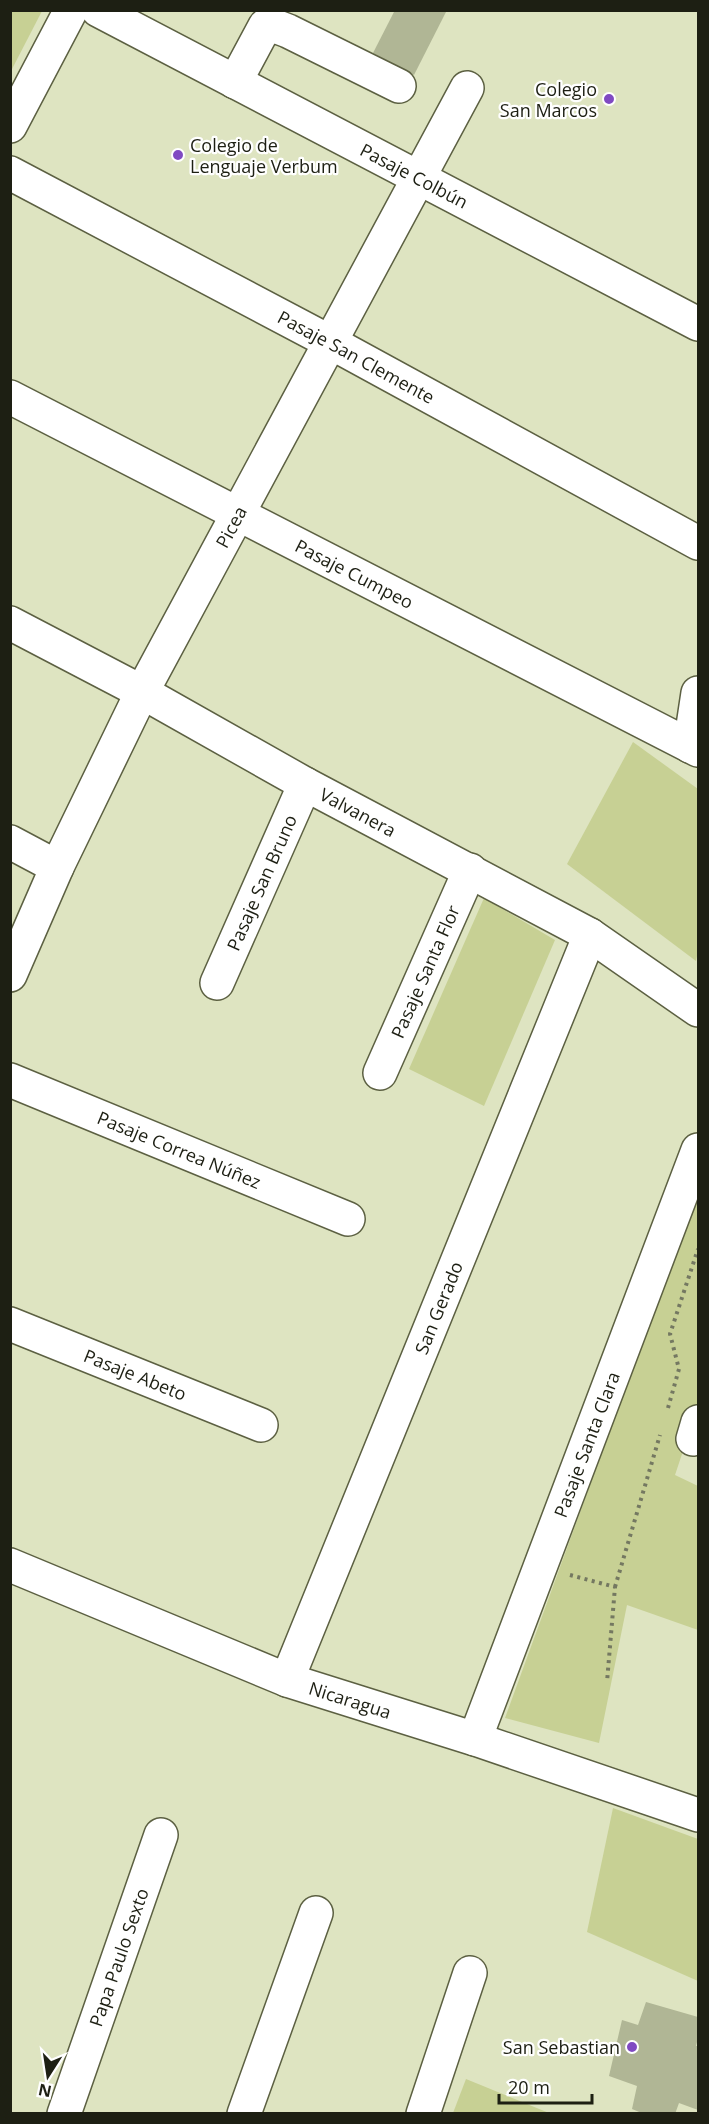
<svg xmlns="http://www.w3.org/2000/svg" width="709" height="2124" viewBox="0 0 709 2124" font-family="'Open Sans',sans-serif">
<style>
.green{fill:#c7d094}
.building{fill:#b0b695}
.lines{fill:none;stroke-linecap:round;stroke-linejoin:round}
.minor-casing{stroke:#5c6042;stroke-width:36}
.path{stroke:#747861;stroke-width:4;stroke-dasharray:3 4.5;stroke-linecap:butt}
.minor{stroke:#fff;stroke-width:33}
.poi-dot{fill:#804ac2;stroke:#fff;stroke-width:2}
.labels{text-anchor:middle;dominant-baseline:central;stroke-width:4.5;stroke-linejoin:round;paint-order:stroke}
.poi-label{font-size:18px;fill:#1d1f13;stroke:#fff;text-anchor:end}
.street-label{font-size:18px;fill:#1d1f13;stroke:#fff}
</style>
<rect width="100%" height="100%" fill="#dee4c1"/>
<!-- green -->
<g class="green">
<path d="M 11,10 L 42,11 L 11,71 L 10,11 Z"/>
<path d="M 633,742 L 698,789 L 698,951 L 696,961 L 567,864 Z"/>
<path d="M 484,898 L 555,940 L 484,1106 L 409,1069 Z"/>
<path d="M 698,1189 L 698,1406 L 675,1475 L 698,1486 L 698,1630 L 627,1605 L 599,1743 L 505,1718 Z"/>
<path d="M 613,1808 L 698,1839 L 698,1981 L 587,1932 Z"/>
<path d="M 466,2079 L 549,2113 L 453,2113 Z"/>
</g>
<!-- building -->
<g class="building">
<path d="M 395,10 L 447,10 L 414,75 L 373,53 Z"/>
<path d="M 646,2002 L 698,2017 L 698,2038 L 696,2046 L 698,2046 L 698,2110 L 679,2103 L 675,2114 L 644,2114 L 632,2109 L 637,2086 L 609,2076 L 622,2020 L 638,2025 Z"/>
</g>
<g class="lines">
<defs>
<g id="minor">
<path id="s1" d="M 98,10 L 698,324"/>
<path d="M 235,82 L 265,26 L 275,26 L 288,31 L 399,86"/>
<path d="M 10,126 L 71,10"/>
<path id="s2" d="M 10,173 L 330,342 L 698,543"/>
<path id="s3" d="M 10,397 L 698,750"/>
<path id="s4" d="M 10,623 L 142,692 L 305,784 L 590,935 L 698,1010"/>
<path d="M 690,746 L 698,693"/>
<path d="M 10,842 L 57,867"/>
<path id="s5" d="M 10,975 L 57,867 L 142,692 L 467,88"/>
<path id="s6" d="M 217,983 L 305,784"/>
<path id="s7" d="M 380,1073 L 470,870"/>
<path id="s8" d="M 10,1080 L 348,1219"/>
<path id="s9" d="M 10,1324 L 261,1425"/>
<path d="M 693,1439 L 698,1422"/>
<path id="s10" d="M 10,1565 L 287,1680 L 475,1739 L 698,1815"/>
<path id="s11" d="M 287,1680 L 590,935"/>
<path id="s12" d="M 475,1739 L 698,1150"/>
<path id="s13" d="M 64,2114 L 161,1835"/>
<path d="M 244,2114 L 316,1913"/>
<path d="M 423,2114 L 470,1973"/>
</g>
</defs>
<!-- minor casing -->
<use href="#minor" class="minor-casing"/>
<!-- path -->
<g class="path">
<path d="M 668,1408 L 679,1369 L 670,1334 L 698,1249"/>
<path d="M 570,1575 L 615,1587 L 607,1682"/>
<path d="M 615,1587 L 660,1435"/>
</g>
<!-- minor -->
<use href="#minor" class="minor"/>
</g>
<!-- markers -->
<g class="poi-dot">
<circle cx="609" cy="99" r="6"/>
<circle cx="178" cy="155" r="6"/>
<circle cx="632" cy="2047" r="6"/>
</g>
<g class="labels">
<!-- poi labels -->
<g class="poi-label">
<text x="597" y="89">Colegio<tspan x="597" dy="21">San Marcos</tspan></text>
<text x="190" y="145" text-anchor="start">Colegio de<tspan x="190" dy="21">Lenguaje Verbum</tspan></text>
<text x="620" y="2047">San Sebastian</text>
</g>
<!-- street labels -->
<g class="street-label">
<text stroke="none"><textPath href="#s1" startOffset="357">Pasaje Colbún</textPath></text>
<text stroke="none"><textPath href="#s2" startOffset="392">Pasaje San Clemente</textPath></text>
<text stroke="none"><textPath href="#s5" startOffset="500">Picea</textPath></text>
<text stroke="none"><textPath href="#s3" startOffset="387">Pasaje Cumpeo</textPath></text>
<text stroke="none"><textPath href="#s4" startOffset="396">Valvanera</textPath></text>
<text stroke="none"><textPath href="#s6" startOffset="110">Pasaje San Bruno</textPath></text>
<text stroke="none"><textPath href="#s7" startOffset="111">Pasaje Santa Flor</textPath></text>
<text stroke="none"><textPath href="#s8" startOffset="183">Pasaje Correa Núñez</textPath></text>
<text stroke="none"><textPath href="#s11" startOffset="402">San Gerado</textPath></text>
<text stroke="none"><textPath href="#s9" startOffset="135">Pasaje Abeto</textPath></text>
<text stroke="none"><textPath href="#s12" startOffset="315">Pasaje Santa Clara</textPath></text>
<text stroke="none"><textPath href="#s10" startOffset="366">Nicaragua</textPath></text>
<text stroke="none"><textPath href="#s13" startOffset="166">Papa Paulo Sexto</textPath></text>
</g>
</g>
<!-- border -->
<rect width="709" height="2124" fill="none" stroke="#1d1f13" stroke-width="24"/>
<!-- north arrow -->
<g transform="translate(48 2076) rotate(192)" stroke="#ffffff" stroke-width="4.5" paint-order="stroke">
<path d="M0-4.5L10 22L0 15L-10 22Z" fill="#1d1f13"/>
<text y="-9" font-size="16" font-weight="bold" text-anchor="middle" fill="#1d1f13">N</text>
</g>
<!-- scale -->
<path d="M499 2094v9h93v-9" fill="none" stroke="#1d1f13" stroke-width="3"/>
<text x="508" y="2094" font-size="18" fill="#1d1f13" stroke="#ffffff" stroke-width="4.5" paint-order="stroke">20 m</text>
</svg>
